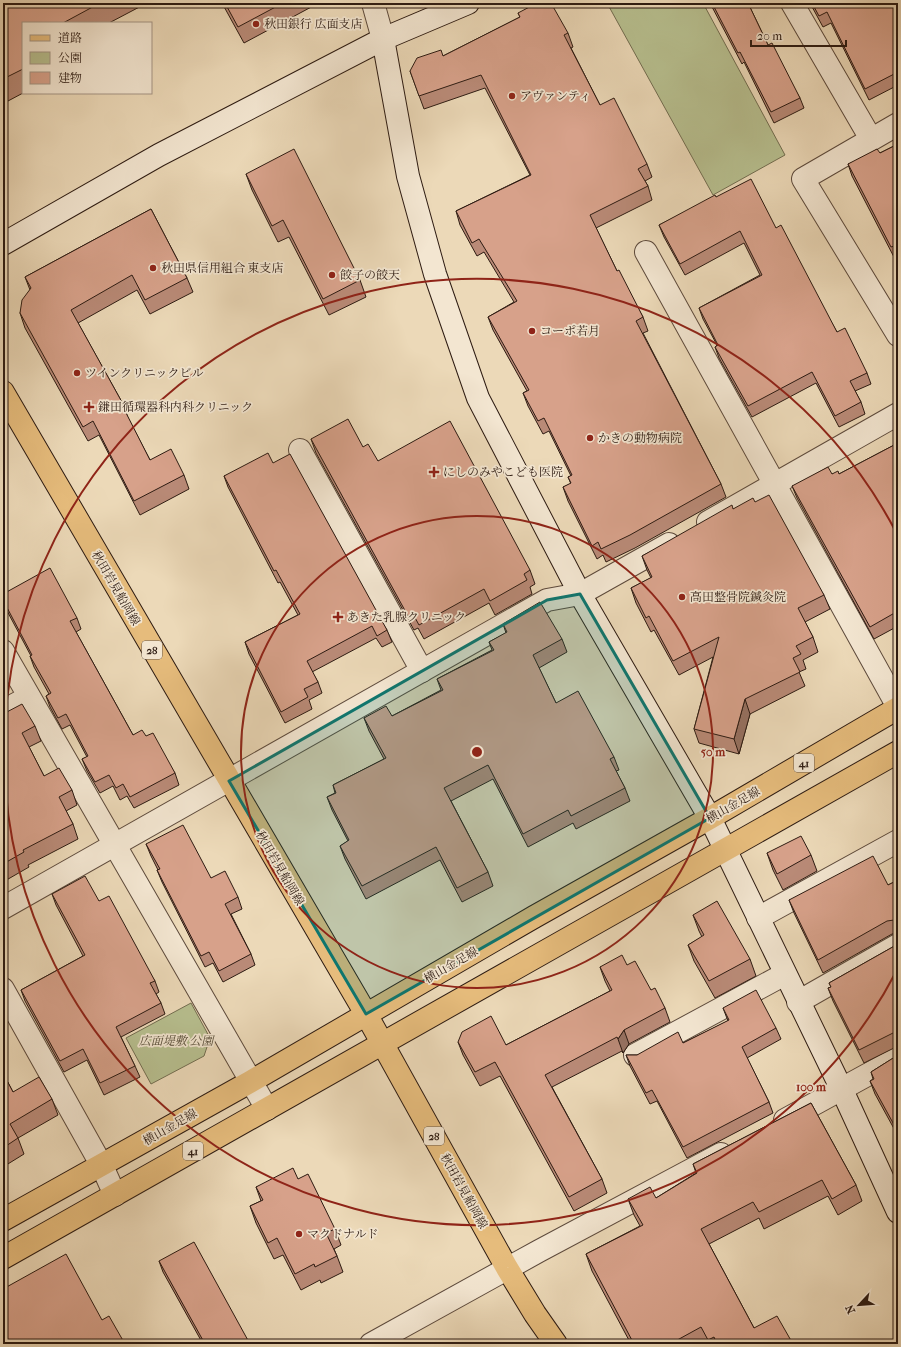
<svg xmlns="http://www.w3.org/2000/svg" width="901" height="1347" viewBox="0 0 901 1347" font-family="'IM FELL French Canon','Noto Serif JP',serif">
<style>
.green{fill:#b7bf8f;stroke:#726d50}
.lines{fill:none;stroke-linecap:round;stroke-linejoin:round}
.street-casing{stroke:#5d4a3c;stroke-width:24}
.secondary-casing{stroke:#2d1b12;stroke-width:24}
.primary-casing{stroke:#2d1b12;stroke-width:24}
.street{stroke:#f3e6d1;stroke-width:22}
.secondary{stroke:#f3e6d1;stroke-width:22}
.primary{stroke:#e6bc7c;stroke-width:22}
.wall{fill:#b98a77;stroke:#2d1b12}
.shaded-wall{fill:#967161;stroke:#2d1b12}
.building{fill:#d7a18a;stroke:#2d1b12}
.marked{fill:#0f766e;fill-opacity:0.2;stroke:#0f766e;stroke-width:3;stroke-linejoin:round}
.ring{fill:none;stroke:#8f2418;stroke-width:2}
.poi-dot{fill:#8f2418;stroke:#f3e6d1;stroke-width:1.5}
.labels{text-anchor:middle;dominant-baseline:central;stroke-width:3.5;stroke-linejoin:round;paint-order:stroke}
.shield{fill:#f3e6d1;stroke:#68584b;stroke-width:1}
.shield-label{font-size:11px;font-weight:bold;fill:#2d1b12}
.poi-label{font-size:12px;fill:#2d1b12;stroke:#f3e6d1;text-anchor:start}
.street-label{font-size:12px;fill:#2d1b12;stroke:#f3e6d1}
.park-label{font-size:12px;font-style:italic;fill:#564c38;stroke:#f3e6d1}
.centre{fill:#8f2418;stroke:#f3e6d1;stroke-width:2}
.ring-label{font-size:12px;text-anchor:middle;font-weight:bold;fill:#8f2418;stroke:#f3e6d1;stroke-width:3.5;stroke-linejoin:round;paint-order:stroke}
</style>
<rect width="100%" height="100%" fill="#ecd9b8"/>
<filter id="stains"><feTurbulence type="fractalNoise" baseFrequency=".005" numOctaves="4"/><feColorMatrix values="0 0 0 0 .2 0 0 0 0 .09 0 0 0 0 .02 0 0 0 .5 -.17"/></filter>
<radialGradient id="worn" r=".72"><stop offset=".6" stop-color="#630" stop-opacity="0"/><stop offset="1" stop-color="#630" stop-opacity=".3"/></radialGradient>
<!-- green -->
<g class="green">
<path d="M 607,3 L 703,3 L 785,155 L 713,195 Z"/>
<path d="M 191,1003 L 210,1038 L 204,1056 L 151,1084 L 126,1038 Z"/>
</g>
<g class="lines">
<defs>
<g id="street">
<path d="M 373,3 L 383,39"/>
<path d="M 792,3 L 871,139"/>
<path d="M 898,124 L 803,179 L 898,335"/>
<path d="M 646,252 L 898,707"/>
<path d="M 300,450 L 422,671"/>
<path d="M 708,522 L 898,414"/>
<path d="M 3,651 L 267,1109"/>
<path d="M 3,711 L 29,697"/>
<path d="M 3,908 L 547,600 L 580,594 L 669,544"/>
<path d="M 758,918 L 898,841"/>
<path d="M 3,989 L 102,1166 L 115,1195"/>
<path d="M 798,1002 L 898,945"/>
<path d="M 635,1055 L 785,974"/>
<path d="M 785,1120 L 898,1058"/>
<path d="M 371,1344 L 539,1251 L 721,1154"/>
</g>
<g id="secondary">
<path d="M 383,39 L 408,176 L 435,274 L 478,398 L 580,594 L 710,818 L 842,1090 L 898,1212"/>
<path d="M 3,244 L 159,155 L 383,39 L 468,3"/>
</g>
<g id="primary">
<path d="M 3,392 L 366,1014 L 507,1268 L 535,1314 L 556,1344"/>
<path d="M 3,1220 L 250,1082 L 534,917 L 710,818 L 898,708"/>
<path d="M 3,1258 L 898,752"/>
</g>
</defs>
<!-- street casing -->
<use href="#street" class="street-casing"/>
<!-- secondary casing -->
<use href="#secondary" class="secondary-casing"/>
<!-- primary casing -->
<use href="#primary" class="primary-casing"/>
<!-- street -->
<use href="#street" class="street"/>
<!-- secondary -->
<use href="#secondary" class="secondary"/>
<!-- primary -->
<use href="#primary" class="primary"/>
</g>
<!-- wall -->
<g class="wall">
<path d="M 3,3 L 147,3 L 109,23 L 23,23 L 23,93 L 8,101 L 3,92 Z"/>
<path d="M 222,3 L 315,3 L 315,5 L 244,43 Z"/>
<path d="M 710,3 L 748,3 L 768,45 L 800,98 L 804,108 L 774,123 L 744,62 L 742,64 Z"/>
<path d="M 810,3 L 898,3 L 898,85 L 869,100 L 831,23 L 823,27 Z"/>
<path d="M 518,13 L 568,33 L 573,47 L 571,48 L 600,105 L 647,164 L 652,177 L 645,181 L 648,186 L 652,200 L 596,228 L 617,271 L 643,317 L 648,331 L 643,333 L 721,484 L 726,497 L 635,548 L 606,562 L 603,555 L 597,559 L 568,501 L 563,487 L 571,484 L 568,477 L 571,476 L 549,431 L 543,434 L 528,406 L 523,393 L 527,391 L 493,330 L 488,317 L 514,302 L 484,252 L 477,256 L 460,225 L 456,211 L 530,175 L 485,88 L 424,109 L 410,71 L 443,56 L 520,17 Z"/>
<path d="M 898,144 L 898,257 L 895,259 L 852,176 L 848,164 L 880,153 Z"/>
<path d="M 246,174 L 360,280 L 366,297 L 329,315 L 289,237 L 278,242 L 252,190 Z"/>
<path d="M 716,197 L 776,228 L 837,332 L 867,373 L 871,384 L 855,391 L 861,402 L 865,414 L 839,427 L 816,383 L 752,417 L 719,358 L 715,347 L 717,345 L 703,319 L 699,308 L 760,275 L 744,243 L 685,275 L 664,237 L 659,225 Z"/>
<path d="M 151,209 L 187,278 L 193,292 L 150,314 L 137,290 L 78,323 L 123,404 L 128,418 L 150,460 L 184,475 L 189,489 L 140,515 L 99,435 L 88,441 L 25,328 L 20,313 L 30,290 L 25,277 Z"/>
<path d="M 311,439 L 363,447 L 378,461 L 530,570 L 535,584 L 530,587 L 532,594 L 495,615 L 489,603 L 424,639 L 418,628 L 414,630 L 316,453 Z"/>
<path d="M 898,443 L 898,626 L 874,639 L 797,498 L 792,486 L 832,474 L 839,474 Z"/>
<path d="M 273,463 L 387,630 L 392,642 L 382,647 L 376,638 L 312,672 L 318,682 L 322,693 L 309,700 L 312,709 L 285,723 L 249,654 L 245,642 L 298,615 L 280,582 L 278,583 L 228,487 L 224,476 Z"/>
<path d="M 755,502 L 824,595 L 830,609 L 805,622 L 813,637 L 818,652 L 803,660 L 806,669 L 799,672 L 805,686 L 750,714 L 739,754 L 699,743 L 694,729 L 713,657 L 679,675 L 654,630 L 651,632 L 636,603 L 631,588 L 651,578 L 647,570 L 642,556 L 733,509 Z"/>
<path d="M 3,594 L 77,618 L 81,629 L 76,632 L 133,735 L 146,736 L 175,773 L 179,785 L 134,808 L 127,796 L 120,800 L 113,786 L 100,793 L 87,771 L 82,759 L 87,757 L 70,725 L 62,729 L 50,707 L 46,696 L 49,694 L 34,667 L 30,656 L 31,656 L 5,607 L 3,602 Z"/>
<path d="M 503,624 L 562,639 L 567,652 L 539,668 L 556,703 L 614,757 L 619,770 L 616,771 L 625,788 L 630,801 L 576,829 L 573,823 L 528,847 L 493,779 L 451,801 L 488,872 L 493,886 L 462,902 L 440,860 L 366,899 L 345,859 L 340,846 L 348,841 L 332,810 L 327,797 L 335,793 L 333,785 L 384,759 L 369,731 L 364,718 L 392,716 L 441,690 L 437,679 L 492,650 L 489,642 L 506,633 Z"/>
<path d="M 3,714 L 35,726 L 41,741 L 29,747 L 44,776 L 72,790 L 77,805 L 66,811 L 73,824 L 78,839 L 28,865 L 29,867 L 3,882 Z"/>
<path d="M 146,844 L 211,878 L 238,897 L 242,909 L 231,914 L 251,954 L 255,965 L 223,982 L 213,963 L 205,967 L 162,882 L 157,870 L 158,870 L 151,856 Z"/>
<path d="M 767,853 L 811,855 L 817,871 L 783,890 L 773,870 Z"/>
<path d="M 898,880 L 898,933 L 892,934 L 823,973 L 794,913 L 789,900 L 888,885 Z"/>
<path d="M 52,894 L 99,901 L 155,981 L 159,992 L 156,994 L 161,1003 L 165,1014 L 121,1037 L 135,1066 L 140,1077 L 104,1095 L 87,1060 L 64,1072 L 25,1001 L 21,990 L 83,956 L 56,905 Z"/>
<path d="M 693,915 L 750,959 L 756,976 L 715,998 L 694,961 L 688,945 L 702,937 L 699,931 Z"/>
<path d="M 898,944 L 898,1046 L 864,1063 L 833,1001 L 828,988 L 831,987 L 829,983 Z"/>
<path d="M 627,965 L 651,990 L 665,1008 L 670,1022 L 629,1044 L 623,1053 L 622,1051 L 552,1087 L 602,1179 L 607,1193 L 574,1211 L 500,1076 L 480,1086 L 463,1055 L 458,1042 L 506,1045 L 610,991 L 605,981 L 600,967 Z"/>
<path d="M 723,1008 L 776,1028 L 781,1039 L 747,1058 L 769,1102 L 773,1113 L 687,1158 L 657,1101 L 650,1104 L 630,1066 L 626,1055 L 637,1055 L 683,1043 L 728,1021 Z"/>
<path d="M 898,1055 L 898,1136 L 875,1094 L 870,1081 L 873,1079 L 871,1072 Z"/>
<path d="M 3,1073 L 13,1092 L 52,1099 L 58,1115 L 18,1138 L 24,1154 L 3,1167 Z"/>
<path d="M 811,1103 L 856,1185 L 862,1201 L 838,1215 L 828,1196 L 764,1229 L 759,1218 L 709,1244 L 754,1328 L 793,1344 L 631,1344 L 592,1271 L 586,1254 L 640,1226 L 634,1215 L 628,1199 L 656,1198 L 696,1173 L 693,1164 Z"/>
<path d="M 298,1179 L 335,1229 L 341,1245 L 334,1249 L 337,1256 L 343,1272 L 321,1283 L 320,1280 L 301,1290 L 283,1255 L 274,1259 L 256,1223 L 250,1206 L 261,1201 L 256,1187 Z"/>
<path d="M 159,1261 L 250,1344 L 203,1344 L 163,1272 Z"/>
</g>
<!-- shaded-wall -->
<g class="shaded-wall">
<path d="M 745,699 L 750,714 L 739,754 L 734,739 Z"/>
<path d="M 624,1030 L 629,1044 L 623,1053 L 618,1039 Z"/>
</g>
<!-- building -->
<g class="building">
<path d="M 3,3 L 100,3 L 63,23 L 23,23 L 23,69 L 3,79 Z"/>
<path d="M 225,3 L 283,3 L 238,27 Z"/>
<path d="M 537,3 L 551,3 L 568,33 L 564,35 L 600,105 L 614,98 L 647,164 L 638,169 L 648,186 L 590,215 L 617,271 L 619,270 L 643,317 L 636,321 L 721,484 L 630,535 L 601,549 L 598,542 L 592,546 L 563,487 L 571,483 L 568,477 L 572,475 L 544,418 L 538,421 L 523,393 L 529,390 L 488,317 L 517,301 L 479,239 L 472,243 L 456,211 L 531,175 L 481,75 L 419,96 L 410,71 L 417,58 L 441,50 L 443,56 L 520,17 L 518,13 Z"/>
<path d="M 712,3 L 748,3 L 768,45 L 772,43 L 800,98 L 771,112 L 740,52 L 738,53 Z"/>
<path d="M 812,3 L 898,3 L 898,72 L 865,89 L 827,12 L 819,16 Z"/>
<path d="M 898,144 L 898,254 L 894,246 L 891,247 L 848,164 L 877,149 L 880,153 Z"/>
<path d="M 294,149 L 360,280 L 323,299 L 283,220 L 272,226 L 246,174 Z"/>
<path d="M 751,179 L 776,228 L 781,225 L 837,332 L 845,328 L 867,373 L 850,381 L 861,402 L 835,416 L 812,372 L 748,406 L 715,347 L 718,345 L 699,308 L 762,275 L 740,231 L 680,264 L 659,225 L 715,195 L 716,197 Z"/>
<path d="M 151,209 L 187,278 L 145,300 L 132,275 L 71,310 L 123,404 L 122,405 L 150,460 L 171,449 L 184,475 L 134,501 L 93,421 L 83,427 L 20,313 L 22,300 L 31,288 L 25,277 Z"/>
<path d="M 348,419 L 363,447 L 368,444 L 378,461 L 450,421 L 530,570 L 524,574 L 527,580 L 490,601 L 484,589 L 419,625 L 413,614 L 408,616 L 311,439 Z"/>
<path d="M 898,443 L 898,611 L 870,627 L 792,486 L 828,467 L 832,474 L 838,471 L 839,474 Z"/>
<path d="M 268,453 L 273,463 L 290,454 L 387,630 L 377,636 L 372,626 L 307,661 L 318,682 L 304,689 L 308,697 L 281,712 L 245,642 L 300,614 L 276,570 L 274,571 L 224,476 Z"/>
<path d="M 769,495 L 824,595 L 798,608 L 813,637 L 796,646 L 801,654 L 793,658 L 800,672 L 745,699 L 734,739 L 694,729 L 719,637 L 673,661 L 649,616 L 646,618 L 631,588 L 652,577 L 642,556 L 732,505 L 733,509 L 753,498 L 755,502 Z"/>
<path d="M 50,568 L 77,618 L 70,621 L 133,735 L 142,730 L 146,736 L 153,733 L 175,773 L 130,797 L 123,784 L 116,788 L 109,775 L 95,782 L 82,759 L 88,756 L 66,714 L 58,718 L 46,696 L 51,693 L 30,656 L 32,655 L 3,600 L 3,594 Z"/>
<path d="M 540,602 L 562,639 L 533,655 L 556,703 L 578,691 L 614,757 L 610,759 L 625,788 L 571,816 L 568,810 L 523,834 L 488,765 L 444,788 L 488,872 L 457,888 L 436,847 L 362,886 L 340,846 L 349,840 L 327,797 L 336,793 L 333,785 L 386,758 L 364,718 L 386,706 L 392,716 L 443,690 L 437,679 L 494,650 L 489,642 L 507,632 L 503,624 Z"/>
<path d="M 22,704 L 35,726 L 22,733 L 44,776 L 59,768 L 72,790 L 59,797 L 73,824 L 23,850 L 24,852 L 3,864 L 3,714 Z"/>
<path d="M 183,825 L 211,878 L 225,871 L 238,897 L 225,904 L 251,954 L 219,971 L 209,952 L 201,956 L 157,870 L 160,869 L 146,844 Z"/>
<path d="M 801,836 L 811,855 L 777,874 L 767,853 Z"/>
<path d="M 873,856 L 888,885 L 898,880 L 898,921 L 894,920 L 887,921 L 818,960 L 789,900 Z"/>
<path d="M 85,876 L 99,901 L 109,896 L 155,981 L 150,983 L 161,1003 L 116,1027 L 135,1066 L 100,1083 L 83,1049 L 60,1061 L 21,990 L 85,955 L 52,894 Z"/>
<path d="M 717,901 L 750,959 L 709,981 L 688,945 L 704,935 L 693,915 Z"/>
<path d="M 898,944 L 898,1034 L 893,1033 L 859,1050 L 828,988 L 831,987 L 829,983 Z"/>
<path d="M 622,955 L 627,965 L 635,961 L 651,990 L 655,988 L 665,1008 L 624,1030 L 618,1039 L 617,1037 L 545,1075 L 602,1179 L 569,1197 L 495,1062 L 475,1072 L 458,1042 L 462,1032 L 491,1016 L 506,1045 L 612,990 L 600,967 Z"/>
<path d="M 756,990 L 776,1028 L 742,1047 L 769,1102 L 683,1147 L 652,1090 L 646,1093 L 626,1055 L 637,1055 L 678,1032 L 683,1043 L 729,1020 L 723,1008 Z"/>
<path d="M 898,1055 L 898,1132 L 870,1081 L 874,1079 L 871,1072 Z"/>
<path d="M 3,1073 L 13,1092 L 39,1077 L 52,1099 L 10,1124 L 18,1138 L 3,1148 Z"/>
<path d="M 811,1103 L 856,1185 L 832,1199 L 822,1180 L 759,1212 L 753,1202 L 701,1229 L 754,1328 L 777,1316 L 793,1344 L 717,1344 L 714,1337 L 708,1340 L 701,1327 L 670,1344 L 634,1344 L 586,1254 L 643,1225 L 628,1199 L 650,1187 L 656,1198 L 697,1173 L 693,1164 Z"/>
<path d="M 293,1168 L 298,1179 L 308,1174 L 335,1229 L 326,1233 L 337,1256 L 315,1267 L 314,1264 L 295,1274 L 277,1238 L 268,1243 L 250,1206 L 263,1200 L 256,1187 Z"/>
<path d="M 194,1242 L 250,1344 L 205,1344 L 159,1261 Z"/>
<path d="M 66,1254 L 102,1320 L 109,1316 L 125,1344 L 3,1344 L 3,1289 Z"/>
</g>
<!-- marked area -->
<path class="marked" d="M 580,594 L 710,818 L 366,1014 L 229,781 L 547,600 Z"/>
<!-- distance rings -->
<g class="ring">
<circle cx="477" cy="752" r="236"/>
<path d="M897 970A473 473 0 1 1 897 534"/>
</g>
<!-- markers -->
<g class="poi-dot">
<circle cx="256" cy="24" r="4"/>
<circle cx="512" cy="96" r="4"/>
<circle cx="153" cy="268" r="4"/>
<circle cx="332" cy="275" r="4"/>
<circle cx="532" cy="331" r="4"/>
<circle cx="77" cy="373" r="4"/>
<path d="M87 401h4v4h4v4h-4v4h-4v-4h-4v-4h4z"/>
<circle cx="590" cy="438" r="4"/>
<path d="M432 466h4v4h4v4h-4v4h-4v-4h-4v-4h4z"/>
<circle cx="682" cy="597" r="4"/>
<path d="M336 611h4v4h4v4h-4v4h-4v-4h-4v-4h4z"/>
<circle cx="299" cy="1234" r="4"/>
</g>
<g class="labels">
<!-- shield labels -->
<g class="shield">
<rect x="142" y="641" width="20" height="18" rx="3"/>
<rect x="794" y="754" width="20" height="18" rx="3"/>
<rect x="424" y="1127" width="20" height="18" rx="3"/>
<rect x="183" y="1142" width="20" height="18" rx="3"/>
</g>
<g class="shield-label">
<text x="152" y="650">28</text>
<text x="804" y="763">41</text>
<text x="434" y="1136">28</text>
<text x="193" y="1151">41</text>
</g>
<!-- poi labels -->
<g class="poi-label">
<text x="264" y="24">秋田銀行 広面支店</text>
<text x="520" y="96">アヴァンティ</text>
<text x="161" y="268">秋田県信用組合 東支店</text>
<text x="340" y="275">餃子の餃天</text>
<text x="540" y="331">コーポ若月</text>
<text x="85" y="373">ツインクリニックビル</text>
<text x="98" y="407">鎌田循環器科内科クリニック</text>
<text x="598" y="438">かきの動物病院</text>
<text x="443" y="472">にしのみやこども医院</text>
<text x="690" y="597">高田整骨院鍼灸院</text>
<text x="347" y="617">あきた乳腺クリニック</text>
<text x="307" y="1234">マクドナルド</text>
</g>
<!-- street labels -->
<g class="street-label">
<text transform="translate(116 588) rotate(60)">秋田岩見船岡線</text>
<text transform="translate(733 805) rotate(-30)">横山金足線</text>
<text transform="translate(280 868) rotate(60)">秋田岩見船岡線</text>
<text transform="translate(451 965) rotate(-30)">横山金足線</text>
<text transform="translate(170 1127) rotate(-30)">横山金足線</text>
<text transform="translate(464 1191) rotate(61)">秋田岩見船岡線</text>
</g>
<!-- park labels -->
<g class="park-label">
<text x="176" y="1041">広面堤敷 公園</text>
</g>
</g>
<circle cx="477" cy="752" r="6" class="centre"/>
<g class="ring-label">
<text x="713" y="756">50 m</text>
<text x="811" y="1091">100 m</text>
</g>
<!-- margin -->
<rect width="901" height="1347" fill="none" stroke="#ecd9b8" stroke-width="16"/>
<rect x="4" y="4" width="893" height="1339" fill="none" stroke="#2d1b12" stroke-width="2"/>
<rect x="8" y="8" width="885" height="1331" fill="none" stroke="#2d1b12"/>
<!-- legend -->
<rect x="22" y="22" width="130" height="72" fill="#f3e6d1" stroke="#a49585"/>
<rect x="30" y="35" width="20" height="6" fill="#e6bc7c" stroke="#a49585"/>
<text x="58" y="42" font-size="12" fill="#2d1b12">道路</text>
<rect x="30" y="52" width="20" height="12" fill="#b7bf8f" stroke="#a49585"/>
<text x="58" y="62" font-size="12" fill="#2d1b12">公園</text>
<rect x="30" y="72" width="20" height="12" fill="#d7a18a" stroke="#a49585"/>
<text x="58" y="82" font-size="12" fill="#2d1b12">建物</text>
<!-- north arrow -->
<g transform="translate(859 1305) rotate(244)" stroke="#f3e6d1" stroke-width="3" paint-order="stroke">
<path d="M0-3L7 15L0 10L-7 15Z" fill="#2d1b12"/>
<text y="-6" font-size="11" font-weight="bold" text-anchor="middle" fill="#2d1b12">N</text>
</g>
<!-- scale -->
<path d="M751 40v6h95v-6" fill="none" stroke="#2d1b12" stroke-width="2"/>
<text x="757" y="40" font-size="12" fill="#2d1b12" stroke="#f3e6d1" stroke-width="3" paint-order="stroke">20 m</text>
<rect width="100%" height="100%" filter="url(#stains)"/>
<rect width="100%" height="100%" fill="url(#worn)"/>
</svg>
